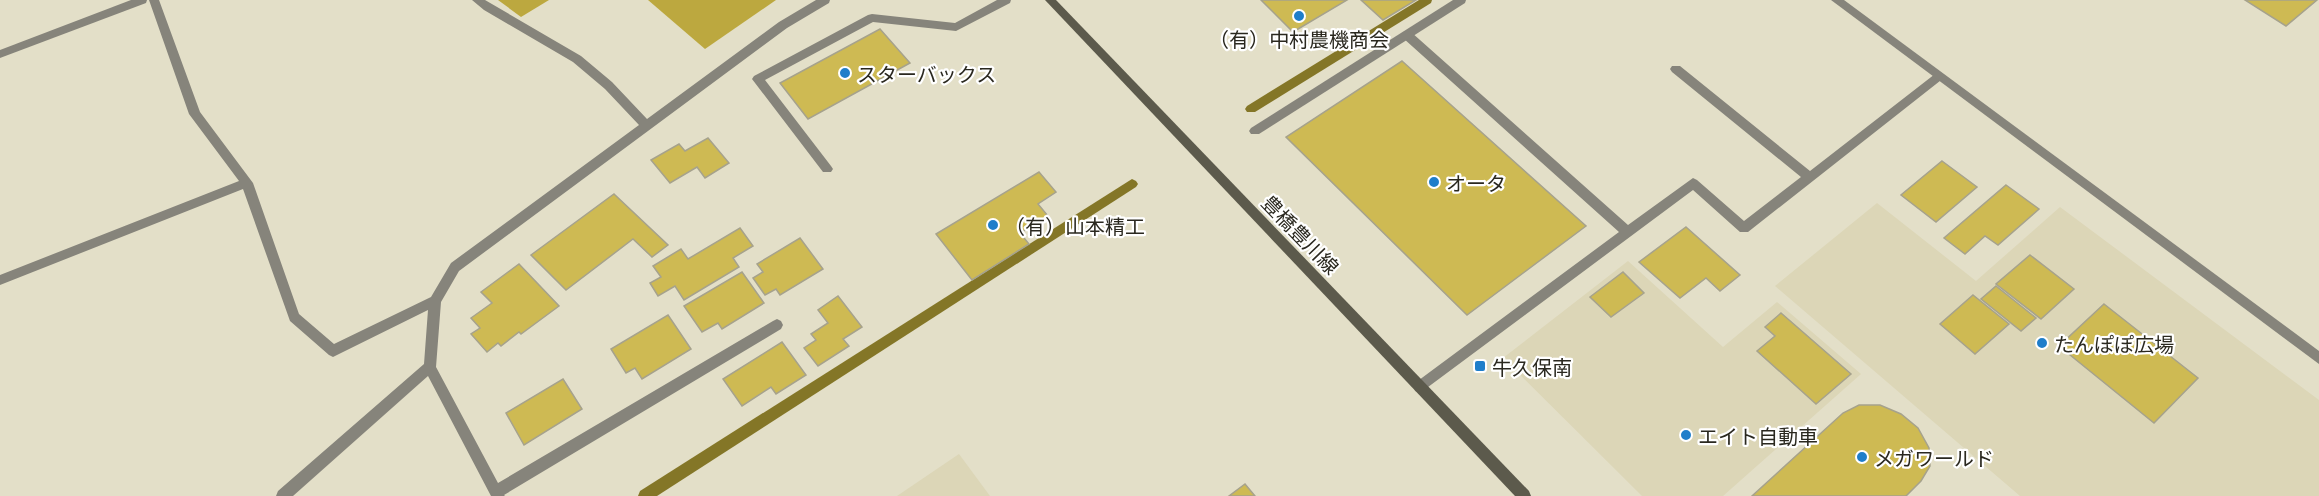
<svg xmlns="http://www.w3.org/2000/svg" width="2319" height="496" viewBox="0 0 2319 496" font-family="Georgia,'Noto Sans JP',serif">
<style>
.built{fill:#dcd6b7}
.forest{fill:#bca83f}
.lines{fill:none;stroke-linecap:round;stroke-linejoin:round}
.stream{fill:#847627;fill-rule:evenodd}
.building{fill:#ceba53;stroke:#a6a28c;stroke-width:1.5}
.lane{fill:#86847b;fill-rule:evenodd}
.street{fill:#86847b;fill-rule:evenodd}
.secondary{fill:#5c5a4c;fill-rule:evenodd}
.poi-dot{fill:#1f7eca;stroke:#fff;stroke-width:2}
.labels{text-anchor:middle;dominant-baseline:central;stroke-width:4.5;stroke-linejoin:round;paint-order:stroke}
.poi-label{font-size:20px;fill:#2a281f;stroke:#fff;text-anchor:start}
.street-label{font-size:20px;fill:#2a281f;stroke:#fff}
</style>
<rect width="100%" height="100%" fill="#e3dfc8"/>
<!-- built -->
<g class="built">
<path d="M 1877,203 L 1976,281 L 2060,207 L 2319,400 L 2319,496 L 2020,496 L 1775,286 Z"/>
<path d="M 1628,261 L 1723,347 L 1777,302 L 1861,374 L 1723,496 L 1642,496 L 1503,358 Z"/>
<path d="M 959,454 L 990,496 L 897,496 Z"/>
</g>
<!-- forest -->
<g class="forest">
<path d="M 498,0 L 549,0 L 521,17 Z"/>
<path d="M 648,0 L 776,0 L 705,49 Z"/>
</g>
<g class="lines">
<!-- stream -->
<g class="stream">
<path d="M 1419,0 L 1432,0 L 1431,3 L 1255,112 L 1247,112 L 1245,109 L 1247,106 Z"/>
<path d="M 1132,179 L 1136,181 L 1138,184 L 1136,187 L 657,496 L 638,496 L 640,491 Z"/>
</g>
</g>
<!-- building -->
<g class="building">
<path d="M 1261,0 L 1347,0 L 1293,32 Z"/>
<path d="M 1361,0 L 1416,0 L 1383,20 Z"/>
<path d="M 2245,0 L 2317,0 L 2286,26 Z"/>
<path d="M 880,29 L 910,63 L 808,119 L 780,83 Z"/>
<path d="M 1402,61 L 1586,226 L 1467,315 L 1286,137 Z"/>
<path d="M 708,138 L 729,163 L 705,178 L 697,167 L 670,183 L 651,160 L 679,144 L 685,151 Z"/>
<path d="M 1942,161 L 1977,187 L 1936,222 L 1901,195 Z"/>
<path d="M 1039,172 L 1056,192 L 1038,204 L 1048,216 L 1020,233 L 1029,244 L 972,280 L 936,234 Z"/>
<path d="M 2006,185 L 2039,209 L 1998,245 L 1985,236 L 1965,254 L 1944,238 Z"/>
<path d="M 614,194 L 668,245 L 652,257 L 633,239 L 566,290 L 531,255 Z"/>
<path d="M 1686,227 L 1740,275 L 1720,291 L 1706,278 L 1680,298 L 1639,262 Z"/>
<path d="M 740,228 L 753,246 L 733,258 L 739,267 L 684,300 L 675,286 L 658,296 L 650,283 L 661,277 L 653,266 L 681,249 L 688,259 Z"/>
<path d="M 800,238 L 823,269 L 780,295 L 776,289 L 765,295 L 753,278 L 763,272 L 757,264 Z"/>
<path d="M 2030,255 L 2074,289 L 2041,319 L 1996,284 Z"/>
<path d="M 519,264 L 559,306 L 521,334 L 519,332 L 501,346 L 498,343 L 487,352 L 471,334 L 480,328 L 471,318 L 492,303 L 481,292 Z"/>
<path d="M 742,272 L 764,303 L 722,329 L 718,323 L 702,332 L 684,306 Z"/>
<path d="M 1623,272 L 1644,293 L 1611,317 L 1590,297 Z"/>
<path d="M 1996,286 L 2036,318 L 2021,331 L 1981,299 Z"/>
<path d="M 1973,295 L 2009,324 L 1975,354 L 1940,324 Z"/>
<path d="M 838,296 L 862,327 L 843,339 L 849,346 L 818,366 L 804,348 L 816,340 L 811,334 L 828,323 L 818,310 Z"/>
<path d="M 2104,304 L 2198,378 L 2154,423 L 2059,346 Z"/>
<path d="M 1781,313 L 1851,374 L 1816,404 L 1757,351 L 1775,336 L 1765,327 Z"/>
<path d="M 668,315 L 691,349 L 642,379 L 635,368 L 626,373 L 611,349 Z"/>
<path d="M 782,342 L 806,375 L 776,394 L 771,387 L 742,406 L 723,379 Z"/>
<path d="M 563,379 L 582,409 L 524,445 L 506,413 Z"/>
<path d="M 1859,405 L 1880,405 L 1901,414 L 1918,428 L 1929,448 L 1930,466 L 1921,481 L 1906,496 L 1752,496 L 1843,413 Z"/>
<path d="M 1245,484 L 1255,496 L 1229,496 Z"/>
</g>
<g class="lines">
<!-- lane -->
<g class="lane">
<path d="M 997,0 L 1011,0 L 1010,3 L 956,31 L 873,22 L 765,80 L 831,166 L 833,169 L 831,172 L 823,172 L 752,79 L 754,76 L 868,15 L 872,14 L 955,23 Z"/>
<path d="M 1407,31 L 1411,32 L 1628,225 L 1693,178 L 1697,180 L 1744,221 L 1801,177 L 1672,72 L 1670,69 L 1672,66 L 1680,66 L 1810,171 L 1935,74 L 1943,74 L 1945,77 L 1748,232 L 1740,232 L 1693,190 L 1420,393 L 1415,391 L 1414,387 L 1415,383 L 1619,232 L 1403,38 L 1402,35 L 1403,32 Z"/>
</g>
<!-- street -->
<g class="street">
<path d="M 131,0 L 147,0 L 146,3 L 0,58 L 0,50 Z"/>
<path d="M 149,0 L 159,0 L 200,112 L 253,183 L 299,314 L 334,344 L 431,297 L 451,263 L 639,125 L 605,89 L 573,62 L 484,10 L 472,0 L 485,0 L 581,56 L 612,82 L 647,119 L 779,22 L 816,0 L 830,0 L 829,3 L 787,28 L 459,271 L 441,302 L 436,367 L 498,483 L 773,321 L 777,319 L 781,321 L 783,325 L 781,329 L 504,495 L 505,496 L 491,496 L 428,376 L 293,496 L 276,496 L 278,491 L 424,364 L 428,310 L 337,355 L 333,357 L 329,355 L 290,321 L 243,189 L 0,285 L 0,275 L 239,181 L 189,114 Z"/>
<path d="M 1453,0 L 1466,0 L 1465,3 L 1259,134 L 1251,134 L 1249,131 L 1251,128 Z"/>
<path d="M 1831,0 L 1844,0 L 2319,351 L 2319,364 Z"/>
</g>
<!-- secondary -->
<path class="secondary" d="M 1045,0 L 1056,0 L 1529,491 L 1531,496 L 1515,496 Z"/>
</g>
<!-- markers -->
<g class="poi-dot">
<circle cx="1299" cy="16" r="6"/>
<circle cx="845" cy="73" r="6"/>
<circle cx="1434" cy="182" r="6"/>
<circle cx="993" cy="225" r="6"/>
<circle cx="2042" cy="343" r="6"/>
<rect x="1474" y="360" width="12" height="12" rx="3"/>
<circle cx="1686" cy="435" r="6"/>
<circle cx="1862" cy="457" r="6"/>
</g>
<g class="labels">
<!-- poi labels -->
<g class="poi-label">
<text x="1299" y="38" text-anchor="middle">（有）中村農機商会</text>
<text x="857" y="73">スターバックス</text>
<text x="1446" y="182">オータ</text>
<text x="1005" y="225">（有）山本精工</text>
<text x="2054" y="343">たんぽぽ広場</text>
<text x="1492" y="366">牛久保南</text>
<text x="1698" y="435">エイト自動車</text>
<text x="1874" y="457">メガワールド</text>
</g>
<!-- street labels -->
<g class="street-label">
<text transform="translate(1301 234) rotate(46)">豊橋豊川線</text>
</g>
</g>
</svg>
